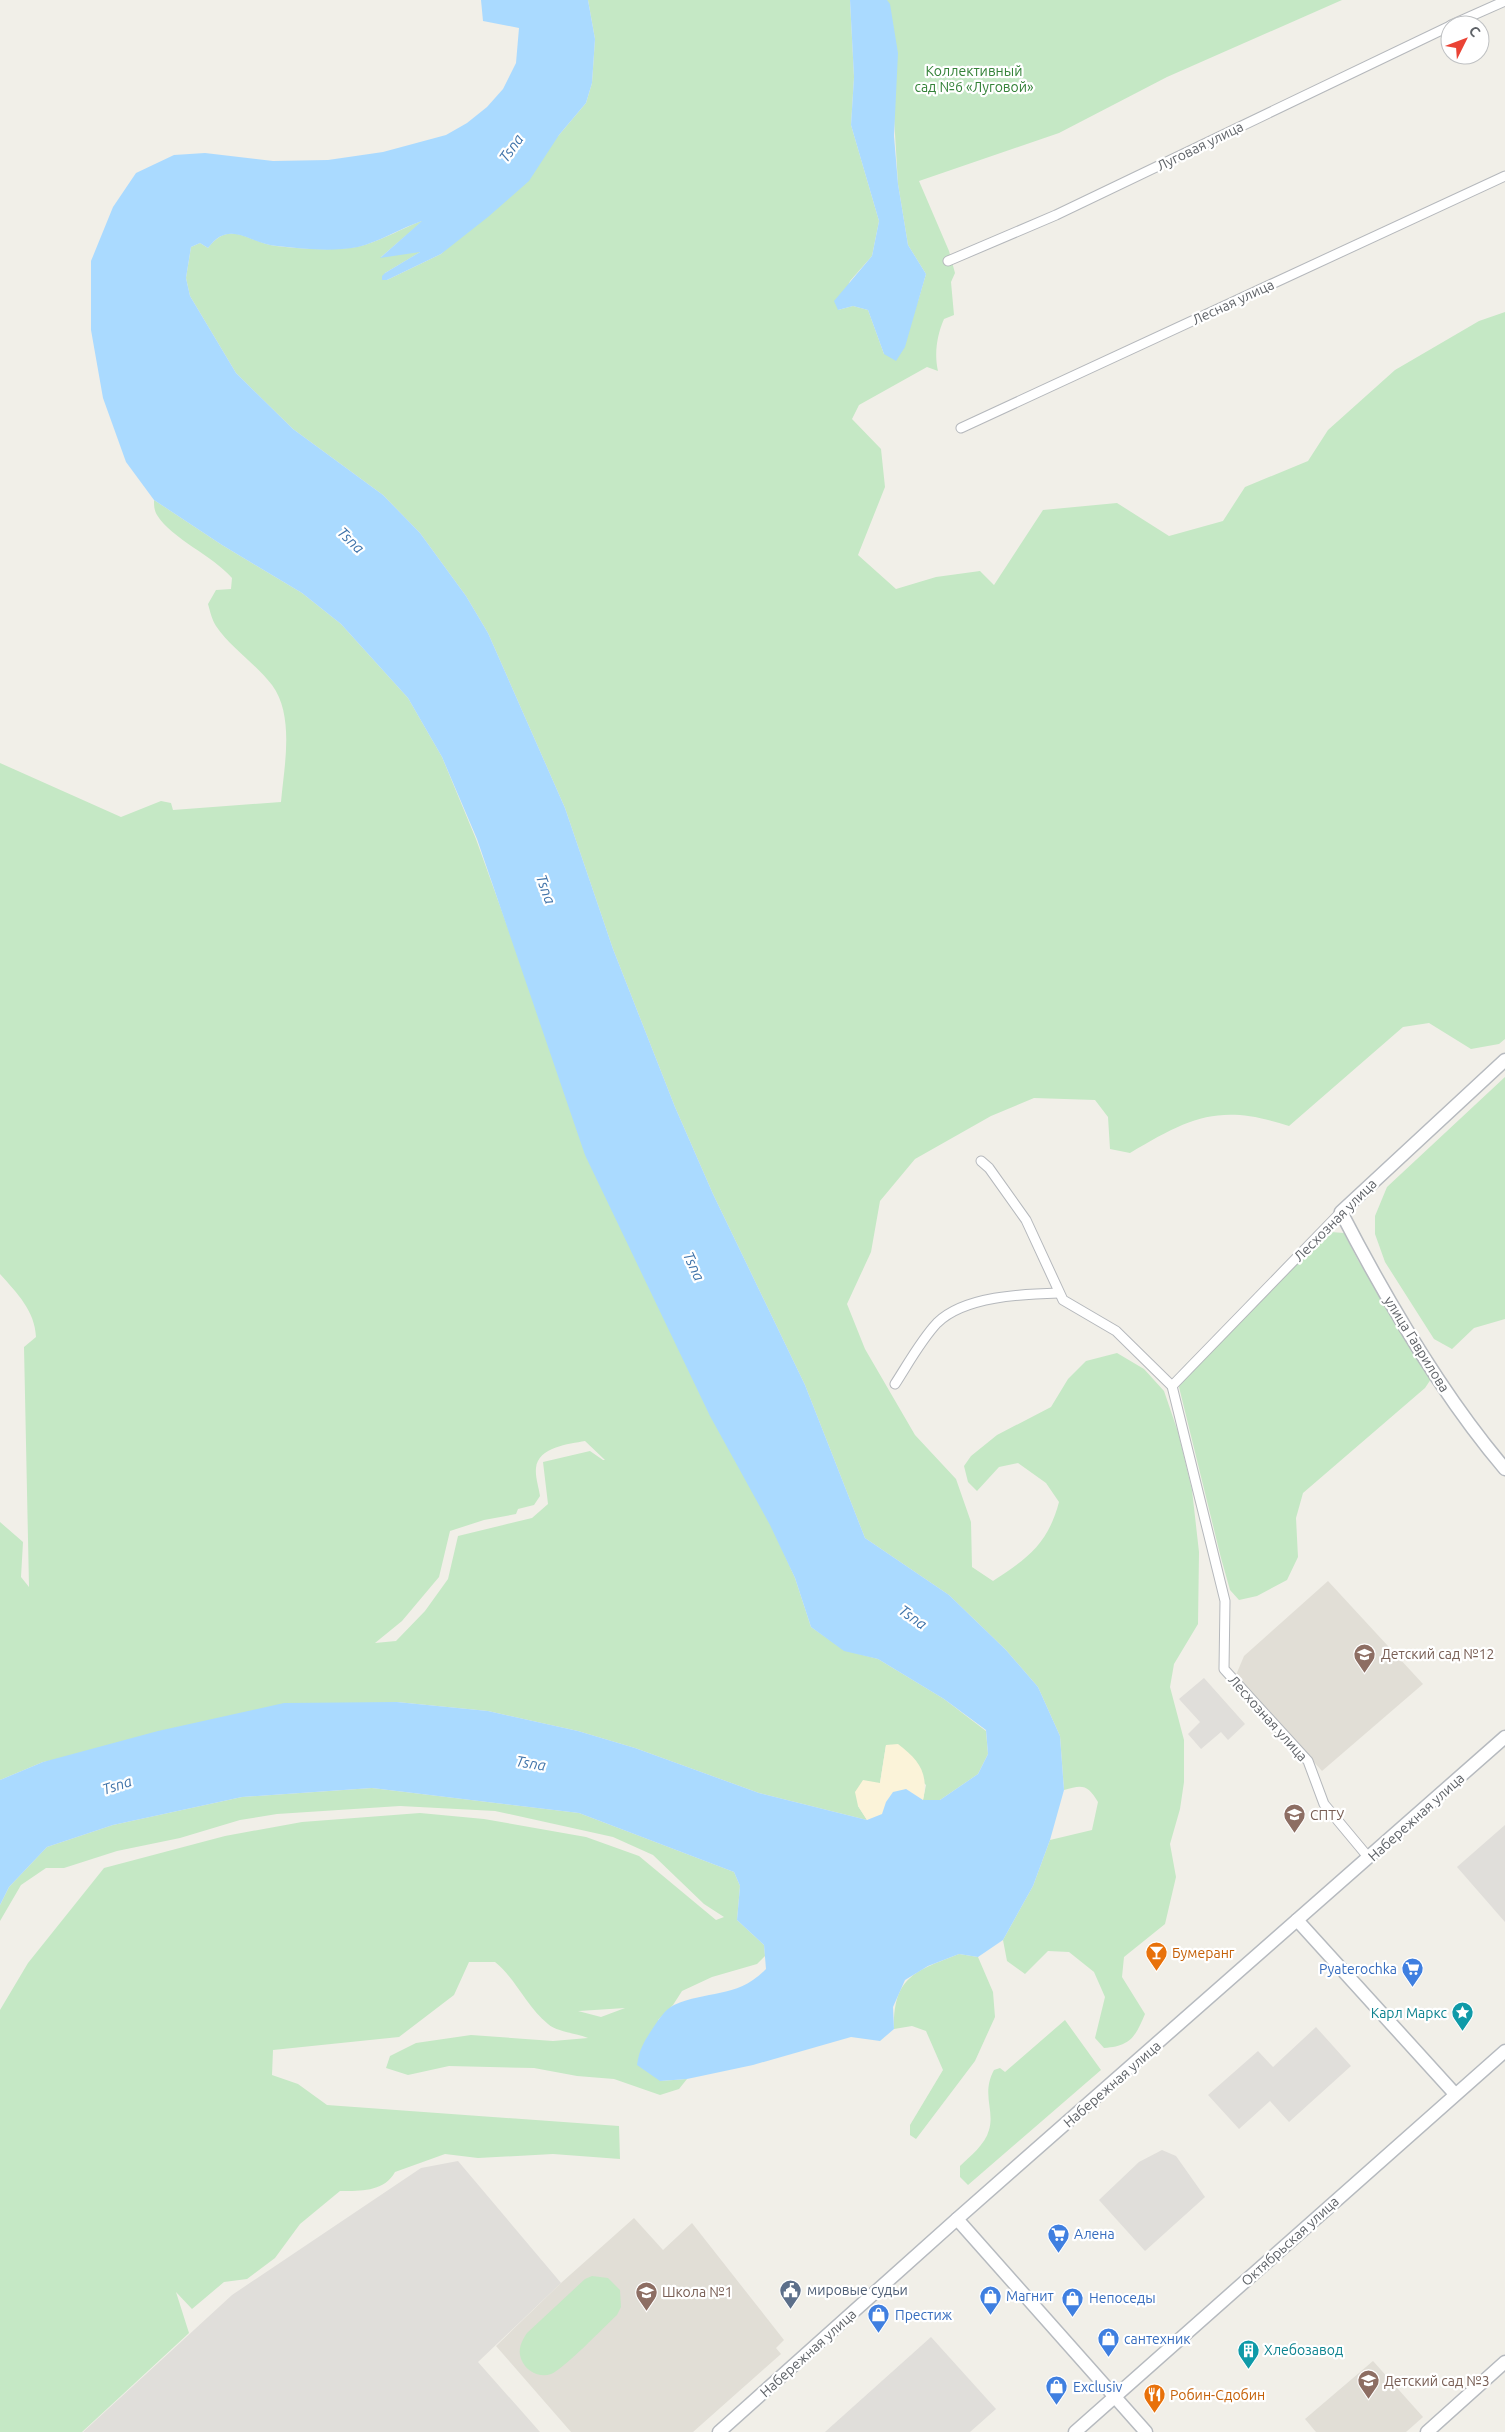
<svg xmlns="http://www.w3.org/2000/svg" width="1505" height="2432" viewBox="0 0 1505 2432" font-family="Ubuntu,sans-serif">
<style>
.industrial{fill:#e0deda}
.education{fill:#e1ded6}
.green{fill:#c5e8c5;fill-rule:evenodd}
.sand{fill:#fbf3d9}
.water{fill:#aadaff}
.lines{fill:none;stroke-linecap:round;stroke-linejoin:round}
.street-casing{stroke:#b5b8bc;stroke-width:11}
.secondary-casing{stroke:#b6babf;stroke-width:15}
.street{stroke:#fff;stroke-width:9}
.secondary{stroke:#fff;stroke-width:12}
.labels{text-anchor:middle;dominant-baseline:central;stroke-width:4.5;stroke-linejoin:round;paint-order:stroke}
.park-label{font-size:14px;fill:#348238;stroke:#fff}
.street-label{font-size:14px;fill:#5f6368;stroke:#fff}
.education-label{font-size:14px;fill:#785e54;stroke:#fff;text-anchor:start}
.food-label{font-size:14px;fill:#c56008;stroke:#fff;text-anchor:start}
.shop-label{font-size:14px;fill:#366cbe;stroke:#fff;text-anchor:start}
.culture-label{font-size:14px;fill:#0d838f;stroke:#fff;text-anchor:end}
.service-label{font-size:14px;fill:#4e5e75;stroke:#fff;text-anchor:start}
.water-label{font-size:15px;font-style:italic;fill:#4174aa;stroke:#fff}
</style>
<rect width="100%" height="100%" fill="#f1efe8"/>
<!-- industrial -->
<g class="industrial">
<path d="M 1204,1678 L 1245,1724 L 1228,1740 L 1221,1732 L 1201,1749 L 1188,1734 L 1200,1722 L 1179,1699 Z"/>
<path d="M 1505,1825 L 1505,1922 L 1457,1867 Z"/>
<path d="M 1316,2027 L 1351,2066 L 1289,2122 L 1270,2101 L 1239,2129 L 1208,2095 L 1258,2051 L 1273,2067 Z"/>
<path d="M 1162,2150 L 1176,2156 L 1205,2197 L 1145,2251 L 1099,2200 L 1139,2162 Z"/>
<path d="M 458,2161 L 561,2283 L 478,2362 L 540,2432 L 83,2432 L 232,2295 L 421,2168 Z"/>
<path d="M 931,2337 L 996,2409 L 970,2432 L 825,2432 Z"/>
</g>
<!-- education -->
<g class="education">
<path d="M 1328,1581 L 1423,1684 L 1322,1771 L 1236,1675 L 1244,1656 Z"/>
<path d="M 634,2218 L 663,2250 L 692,2223 L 784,2340 L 776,2348 L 781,2354 L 693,2432 L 571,2432 L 496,2346 L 561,2283 Z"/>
<path d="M 1373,2361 L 1423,2417 L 1406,2432 L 1316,2432 L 1305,2419 Z"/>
</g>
<!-- green -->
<g class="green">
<path d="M 588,0 L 850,0 L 854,77 L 851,125 L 879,221 L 872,256 L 850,281 L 838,310 L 853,306 L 868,310 L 884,354 L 918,301 L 926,274 L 908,245 L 898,184 L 887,0 L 1342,0 L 1167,77 L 1059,133 L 919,181 L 949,251 L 955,273 L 951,282 L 954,315 L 944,319 C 937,335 934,354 938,371 L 927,367 L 859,405 L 852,419 L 881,449 L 885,487 L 858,555 L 896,589 L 936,577 L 980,571 L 994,585 L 1043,510 L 1117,503 L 1169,536 L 1223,521 L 1245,487 L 1308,461 L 1328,430 L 1395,370 L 1479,321 L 1505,312 L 1505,1039 L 1499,1044 L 1471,1049 L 1429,1023 L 1403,1027 L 1289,1126 C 1219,1103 1191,1117 1130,1153 L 1110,1149 L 1108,1117 L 1095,1100 L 1034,1098 L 991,1116 L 915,1159 L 880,1201 L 871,1252 L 847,1304 L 865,1349 L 915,1435 L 956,1479 L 971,1522 L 972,1567 L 993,1581 C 1027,1559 1048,1544 1059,1502 L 1046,1483 L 1018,1463 L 999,1467 L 977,1491 L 968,1482 L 964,1466 L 971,1456 L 997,1435 L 1051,1407 L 1068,1379 L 1086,1361 L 1117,1353 L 1144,1369 L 1164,1391 L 1178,1432 L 1192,1490 L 1199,1552 L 1198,1624 L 1174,1664 L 1170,1687 L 1184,1740 L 1184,1782 L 1180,1809 L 1170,1844 L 1176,1877 L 1165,1924 L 1124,1957 L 1122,1977 L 1145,2014 C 1135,2038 1130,2046 1104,2048 L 1095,2038 L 1105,1997 L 1094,1972 L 1069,1952 L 1048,1951 L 1025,1974 L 1007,1961 L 1003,1940 L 1033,1886 L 1050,1840 L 1092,1830 L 1098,1802 C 1088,1785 1083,1784 1064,1790 L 1060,1736 L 1038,1687 L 1006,1650 L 949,1595 L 865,1538 L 805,1385 L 713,1194 L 675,1107 L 613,949 L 565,808 L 488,633 L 466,596 L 420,533 L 383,495 L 293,429 L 236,373 L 190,296 L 186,278 L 191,247 L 200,243 L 208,248 C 230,218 249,243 276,246 C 302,249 331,251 356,247 C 375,244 405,227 424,220 L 381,257 L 422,251 L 385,273 L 387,280 L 441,254 L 559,135 L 586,103 L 592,83 L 595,39 Z"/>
<path d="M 154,500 L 222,545 L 302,593 L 341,624 L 408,698 L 442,757 L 476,839 L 528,984 L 795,1578 L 811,1627 L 844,1650 L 878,1659 L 944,1699 L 986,1731 L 988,1754 L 978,1774 L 940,1800 L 923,1800 L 926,1785 L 886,1745 L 880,1783 L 858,1806 L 867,1820 L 759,1793 L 635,1748 L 578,1731 L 488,1711 L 397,1702 L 43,1762 L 0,1780 L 0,1522 L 23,1542 L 21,1577 L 29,1587 L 24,1347 L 36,1337 C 35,1311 17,1293 0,1274 L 0,763 L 121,817 L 161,801 L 171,803 L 173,810 L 281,802 C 284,767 295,716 272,685 C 256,664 231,648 216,626 C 212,620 210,611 208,604 L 216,590 L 231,589 L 232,578 C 212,555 172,539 157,515 C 154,510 154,505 154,500 ZM 585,1441 L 605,1460 L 603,1460 L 590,1451 L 543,1462 L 548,1504 L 532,1518 L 458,1536 L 448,1579 L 425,1611 L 396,1641 L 375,1643 L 402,1621 L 439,1577 L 450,1531 L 484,1520 L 516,1514 L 518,1509 L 534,1505 L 540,1496 C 539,1488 535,1477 536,1468 C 538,1447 569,1444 585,1441 Z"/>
<path d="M 1505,1077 L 1505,1319 L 1474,1328 L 1452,1349 L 1434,1339 L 1385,1262 L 1375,1234 L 1375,1216 L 1387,1187 Z"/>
<path d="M 1331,1232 L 1344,1233 L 1358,1260 L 1431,1379 L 1425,1388 L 1303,1493 L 1296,1518 L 1298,1557 L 1287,1580 L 1257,1596 L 1239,1600 L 1230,1590 L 1221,1558 L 1179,1387 L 1185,1365 Z"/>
<path d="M 372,1788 L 579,1813 L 734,1872 L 740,1886 L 737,1920 L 764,1945 L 765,1956 L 757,1964 L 712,1977 L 682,1991 L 673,2005 L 658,2020 L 660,2081 L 687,2079 L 679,2089 L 660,2095 L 614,2079 L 577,2076 L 534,2068 L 449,2066 L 408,2075 L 386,2068 L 390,2056 L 416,2043 L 471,2035 L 553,2041 L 588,2038 C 576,2033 557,2032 548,2024 C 526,2006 516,1979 495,1962 L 469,1962 L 454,1995 L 399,2037 L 273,2050 L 272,2075 L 298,2084 L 327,2105 L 619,2126 L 620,2159 L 553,2154 L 478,2158 L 445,2154 L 395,2172 C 384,2192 360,2191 340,2191 L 300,2224 L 275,2258 L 247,2279 L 224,2282 L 192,2309 L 176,2292 L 189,2333 L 82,2432 L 0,2432 L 0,2010 L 28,1963 L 104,1868 L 225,1836 L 302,1822 L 420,1813 L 484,1819 L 586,1837 L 639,1856 L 716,1920 L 724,1917 L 704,1904 L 653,1855 L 613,1837 L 495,1811 L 400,1806 L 277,1814 L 240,1820 L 180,1838 L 117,1851 L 64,1868 L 46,1868 L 21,1885 L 0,1921 L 0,1905 L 9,1887 L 47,1847 L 113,1825 L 242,1797 ZM 625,2008 L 601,2017 L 578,2011 L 579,2011 Z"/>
<path d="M 959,1954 L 978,1957 L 993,1992 L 995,2017 L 975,2061 L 916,2139 L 910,2135 L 910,2125 L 943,2070 L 926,2031 L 912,2026 L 894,2029 C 893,1976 916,1971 959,1954 Z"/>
<path d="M 1065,2020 L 1101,2070 L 968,2185 L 960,2177 L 960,2166 C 970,2156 985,2145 989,2130 C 995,2110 981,2094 994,2070 L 1000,2068 L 1005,2072 Z"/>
<path d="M 592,2276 L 608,2278 L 620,2290 L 621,2307 L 617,2315 C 604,2327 564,2369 551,2374 C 540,2378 527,2372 522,2361 C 517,2351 521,2342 527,2333 L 585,2279 Z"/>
</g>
<!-- sand -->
<path class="sand" d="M 898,1744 C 919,1760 929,1773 923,1800 L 906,1789 L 886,1802 L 882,1815 L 867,1820 L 858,1806 L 855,1792 L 863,1780 L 880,1783 L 886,1745 Z"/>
<!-- water -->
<g class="water">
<path d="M 481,0 L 588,0 L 595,39 L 592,83 L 586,103 L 559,135 L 529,181 L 488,217 L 441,254 L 387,280 L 382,280 L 382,276 L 385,273 L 420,252 L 380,258 L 422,221 C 401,228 379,242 358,247 C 332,252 303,249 277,246 C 249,244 230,218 208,248 L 200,243 L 191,247 L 186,278 L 190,296 L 236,373 L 293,429 L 383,495 L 420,533 L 466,596 L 488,633 L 565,808 L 613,949 L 675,1107 L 713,1194 L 805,1385 L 865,1538 L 949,1595 L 1006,1650 L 1038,1687 L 1060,1736 L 1064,1790 L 1050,1840 L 1033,1886 L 1003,1940 L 978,1957 L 959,1954 L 928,1966 L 905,1980 L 893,2007 L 894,2029 L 880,2041 L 851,2037 L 753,2065 L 687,2079 L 660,2081 L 637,2065 C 639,2051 643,2043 651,2031 C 657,2022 665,2009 674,2005 C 707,1990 737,1999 766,1969 L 764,1945 L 737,1920 L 740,1886 L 734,1872 L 579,1813 L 372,1788 L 242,1797 L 113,1825 L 47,1847 L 9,1887 L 0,1905 L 0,1780 L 43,1762 L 158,1731 L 284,1703 L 397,1702 L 488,1711 L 578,1731 L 635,1748 L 759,1793 L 867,1820 L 882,1814 L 886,1802 L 893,1792 L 906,1789 L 923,1800 L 940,1800 L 978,1774 L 988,1754 L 986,1730 L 944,1699 L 878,1659 L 844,1651 L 811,1627 L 795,1578 L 770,1525 L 710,1416 L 585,1155 L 477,839 L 442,757 L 408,698 L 341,624 L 302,593 L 222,545 L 154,500 L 126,462 L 103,398 L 91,330 L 91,261 L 113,207 L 136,173 L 174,155 L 205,153 L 273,161 L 328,160 L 383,152 L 446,135 L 467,123 L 487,107 L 503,89 L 516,63 L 519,28 L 483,21 Z"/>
<path d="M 850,0 L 887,0 L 890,4 L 898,53 L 894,136 L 898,184 L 908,245 L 926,274 L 905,347 L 896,361 L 884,354 L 868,310 L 853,306 L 838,310 L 834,301 L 872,256 L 879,221 L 851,125 L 854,77 Z"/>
</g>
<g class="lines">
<defs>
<g id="street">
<path d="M 1451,25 L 1505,1"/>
<path d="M 948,261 L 1056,215 L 1450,26"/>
<path d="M 961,428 L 1505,176"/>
<path d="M 981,1161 L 989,1168 L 1026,1220 L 1063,1300 L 1116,1331 L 1172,1386 L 1225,1601 L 1224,1669 L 1308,1761 L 1324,1804 L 1369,1858"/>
<path d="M 895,1384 C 908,1364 921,1340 937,1323 C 964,1296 1023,1294 1059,1293"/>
<path d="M 1172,1386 L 1341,1212"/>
</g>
<g id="secondary">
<path d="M 1505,1060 L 1341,1212 C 1386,1299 1442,1395 1505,1469"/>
<path d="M 1297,1920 L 1455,2094"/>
<path d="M 957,2219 L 1146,2432"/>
<path d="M 719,2432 L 957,2219 L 1505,1737"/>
<path d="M 1075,2432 L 1505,2051"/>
<path d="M 1427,2432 L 1505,2362"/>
</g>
</defs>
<!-- street casing -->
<use href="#street" class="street-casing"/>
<!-- secondary casing -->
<use href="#secondary" class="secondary-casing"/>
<!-- street -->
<use href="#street" class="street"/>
<!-- secondary -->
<use href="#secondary" class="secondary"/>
</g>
<!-- icons -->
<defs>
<symbol id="school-pin" viewBox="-11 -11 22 30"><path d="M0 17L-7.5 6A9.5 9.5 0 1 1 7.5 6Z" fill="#8d6e63" stroke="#fff"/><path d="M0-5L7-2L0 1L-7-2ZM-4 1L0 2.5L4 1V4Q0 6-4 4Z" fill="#fff"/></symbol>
<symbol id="university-pin" viewBox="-11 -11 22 30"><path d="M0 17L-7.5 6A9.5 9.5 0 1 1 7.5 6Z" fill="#8d6e63" stroke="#fff"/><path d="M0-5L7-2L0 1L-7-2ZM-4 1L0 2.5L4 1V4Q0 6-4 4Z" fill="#fff"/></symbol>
<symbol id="bar-pin" viewBox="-11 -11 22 30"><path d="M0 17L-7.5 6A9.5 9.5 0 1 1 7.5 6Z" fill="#e8710a" stroke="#fff"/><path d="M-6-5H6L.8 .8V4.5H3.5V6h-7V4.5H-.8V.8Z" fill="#fff"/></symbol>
<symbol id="supermarket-pin" viewBox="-11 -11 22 30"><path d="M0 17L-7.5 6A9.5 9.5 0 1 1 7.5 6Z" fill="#3f7fe0" stroke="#fff"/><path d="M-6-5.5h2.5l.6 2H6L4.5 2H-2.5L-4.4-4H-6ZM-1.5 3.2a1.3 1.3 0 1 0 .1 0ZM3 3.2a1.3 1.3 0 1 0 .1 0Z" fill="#fff"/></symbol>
<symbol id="sight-pin" viewBox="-11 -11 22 30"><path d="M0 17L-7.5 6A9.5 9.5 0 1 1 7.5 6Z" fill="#0f9aa8" stroke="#fff"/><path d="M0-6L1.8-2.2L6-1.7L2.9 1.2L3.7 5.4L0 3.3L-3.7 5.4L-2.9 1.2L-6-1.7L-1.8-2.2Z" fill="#fff"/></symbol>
<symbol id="civic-pin" viewBox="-11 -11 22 30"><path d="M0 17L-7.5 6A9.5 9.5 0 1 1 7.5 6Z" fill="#5c6f8a" stroke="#fff"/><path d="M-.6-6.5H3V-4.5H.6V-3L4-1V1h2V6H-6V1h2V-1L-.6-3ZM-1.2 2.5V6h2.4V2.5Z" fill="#fff"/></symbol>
<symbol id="shop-pin" viewBox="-11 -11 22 30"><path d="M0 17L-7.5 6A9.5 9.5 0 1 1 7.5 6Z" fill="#3f7fe0" stroke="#fff"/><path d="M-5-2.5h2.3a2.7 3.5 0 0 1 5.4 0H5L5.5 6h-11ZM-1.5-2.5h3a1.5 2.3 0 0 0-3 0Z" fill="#fff"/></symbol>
<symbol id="building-pin" viewBox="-11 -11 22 30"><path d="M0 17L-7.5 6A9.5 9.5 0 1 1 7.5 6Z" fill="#0f9aa8" stroke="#fff"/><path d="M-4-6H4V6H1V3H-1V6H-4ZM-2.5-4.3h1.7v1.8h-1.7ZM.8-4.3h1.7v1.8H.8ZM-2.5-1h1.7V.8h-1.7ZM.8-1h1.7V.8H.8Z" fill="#fff"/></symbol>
<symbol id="restaurant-pin" viewBox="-11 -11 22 30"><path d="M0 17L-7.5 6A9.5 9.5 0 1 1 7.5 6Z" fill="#e8710a" stroke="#fff"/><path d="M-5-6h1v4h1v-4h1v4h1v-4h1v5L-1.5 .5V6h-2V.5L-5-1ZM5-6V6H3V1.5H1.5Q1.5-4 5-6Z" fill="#fff"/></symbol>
</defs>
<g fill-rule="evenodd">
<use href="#school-pin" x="1352" y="1642" width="25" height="34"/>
<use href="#university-pin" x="1282" y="1802" width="25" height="34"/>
<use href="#bar-pin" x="1144" y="1940" width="25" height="34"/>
<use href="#supermarket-pin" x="1400" y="1956" width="25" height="34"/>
<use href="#sight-pin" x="1450" y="2000" width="25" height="34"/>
<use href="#supermarket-pin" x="1046" y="2222" width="25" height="34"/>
<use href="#civic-pin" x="778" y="2278" width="25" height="34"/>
<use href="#school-pin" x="634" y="2280" width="25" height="34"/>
<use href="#shop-pin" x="978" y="2284" width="25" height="34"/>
<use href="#shop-pin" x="1060" y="2286" width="25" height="34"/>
<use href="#shop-pin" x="866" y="2302" width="25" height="34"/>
<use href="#shop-pin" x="1096" y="2326" width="25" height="34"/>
<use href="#building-pin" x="1236" y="2338" width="25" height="34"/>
<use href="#school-pin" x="1356" y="2368" width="25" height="34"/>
<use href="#shop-pin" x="1044" y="2374" width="25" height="34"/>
<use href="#restaurant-pin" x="1142" y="2382" width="25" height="34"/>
</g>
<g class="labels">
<!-- park labels -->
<g class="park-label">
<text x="974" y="71">Коллективный<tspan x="974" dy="16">сад №6 «Луговой»</tspan></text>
</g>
<!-- street labels -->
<g class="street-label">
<text transform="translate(1200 146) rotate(-26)">Луговая улица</text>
<text transform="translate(1233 302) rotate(-25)">Лесная улица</text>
<text transform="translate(1335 1220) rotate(-45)">Лесхозная улица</text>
<text transform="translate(1417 1344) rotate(58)">улица Гаврилова</text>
<text transform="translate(1268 1718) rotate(48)">Лесхозная улица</text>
<text transform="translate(1416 1817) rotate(-42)">Набережная улица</text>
<text transform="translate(1112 2084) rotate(-41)">Набережная улица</text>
<text transform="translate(1290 2241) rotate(-42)">Октябрьская улица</text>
<text transform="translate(808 2353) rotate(-42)">Набережная улица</text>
</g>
<!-- education labels -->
<g class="education-label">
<text x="1381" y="1654">Детский сад №12</text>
<text x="1310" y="1815">СПТУ</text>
<text x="662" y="2292">Школа №1</text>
<text x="1384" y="2381">Детский сад №3</text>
</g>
<!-- food labels -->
<g class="food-label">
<text x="1172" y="1953">Бумеранг</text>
<text x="1170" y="2395">Робин-Сдобин</text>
</g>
<!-- shop labels -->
<g class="shop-label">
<text x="1397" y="1969" text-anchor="end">Pyaterochka</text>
<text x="1074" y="2234">Алена</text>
<text x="1006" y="2296">Магнит</text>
<text x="1089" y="2298">Непоседы</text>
<text x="895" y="2315">Престиж</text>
<text x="1124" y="2339">сантехник</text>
<text x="1073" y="2387">Exclusiv</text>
</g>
<!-- culture labels -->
<g class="culture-label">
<text x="1447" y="2013">Карл Маркс</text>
<text x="1264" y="2350" text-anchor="start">Хлебозавод</text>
</g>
<!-- service labels -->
<g class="service-label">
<text x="807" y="2290">мировые судьи</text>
</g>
<!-- water labels -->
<g class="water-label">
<text transform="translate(511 148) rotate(-55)">Tsna</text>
<text transform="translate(351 540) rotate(44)">Tsna</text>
<text transform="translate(546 889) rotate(70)">Tsna</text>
<text transform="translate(694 1266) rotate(65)">Tsna</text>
<text transform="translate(913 1617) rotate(35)">Tsna</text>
<text transform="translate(531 1763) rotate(9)">Tsna</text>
<text transform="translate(117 1785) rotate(-18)">Tsna</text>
</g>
</g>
<!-- north arrow -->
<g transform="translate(1465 40) rotate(48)"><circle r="24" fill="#ffffff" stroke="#bfc1c3"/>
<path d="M0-4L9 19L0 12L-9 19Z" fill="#ea4335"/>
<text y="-8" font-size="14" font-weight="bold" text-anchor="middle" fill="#5f6368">С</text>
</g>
</svg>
